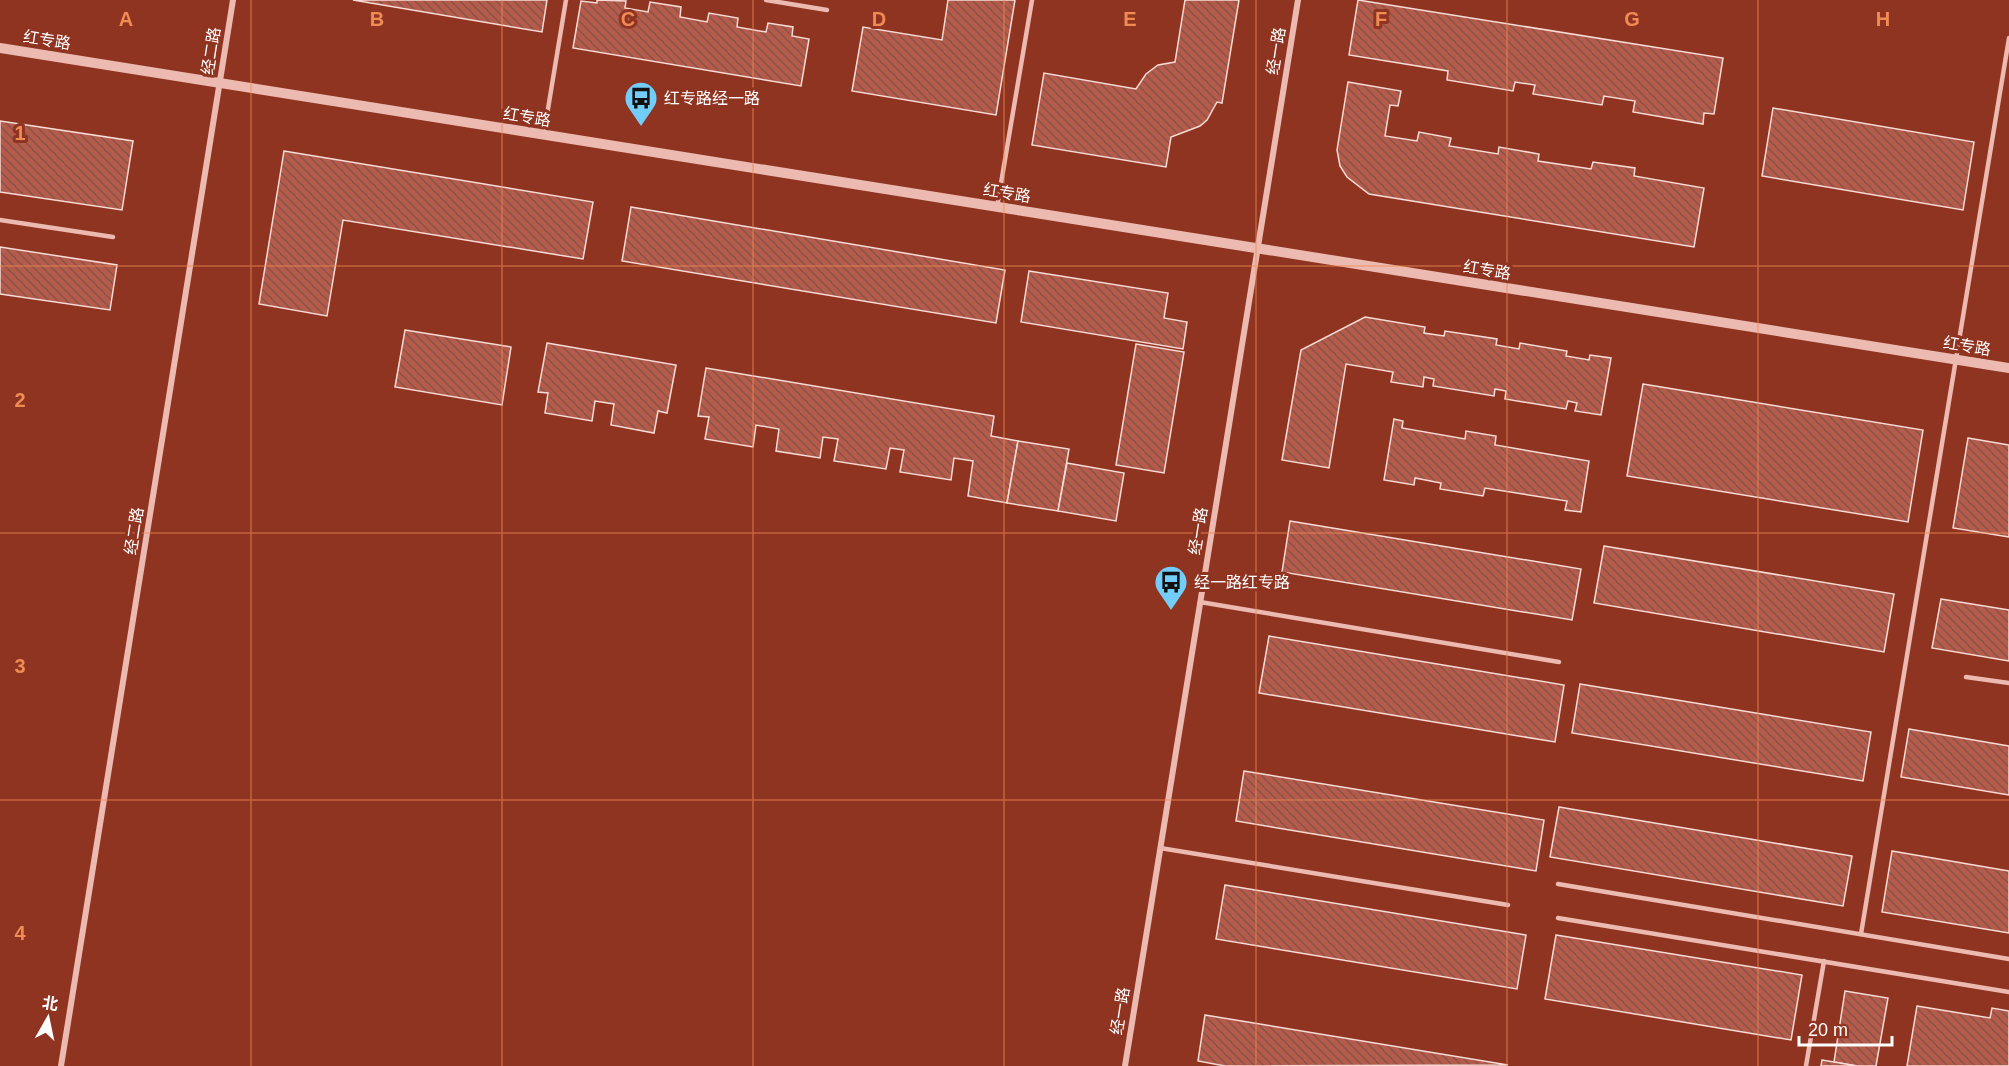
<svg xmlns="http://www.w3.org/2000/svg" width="2009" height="1066" viewBox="0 0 2009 1066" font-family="Arial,'Noto Sans SC',sans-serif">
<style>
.building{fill:url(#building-back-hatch);stroke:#f9dbd6;stroke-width:1.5}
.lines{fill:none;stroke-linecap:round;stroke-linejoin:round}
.service{stroke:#ecbab0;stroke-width:4.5}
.minor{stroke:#ecbab0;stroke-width:6}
.tertiary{stroke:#ecbab0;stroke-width:10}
.grid{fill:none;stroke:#ef8b55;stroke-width:1.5;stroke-opacity:0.55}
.labels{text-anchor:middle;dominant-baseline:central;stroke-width:6;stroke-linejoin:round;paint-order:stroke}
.street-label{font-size:16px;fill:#fff;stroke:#8f3421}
.poi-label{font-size:16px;fill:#fff;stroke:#8f3421;text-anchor:start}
.grid-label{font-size:20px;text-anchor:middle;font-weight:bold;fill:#ef8b55;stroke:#8f3421;stroke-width:6;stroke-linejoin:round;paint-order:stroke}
</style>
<defs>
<pattern id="building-back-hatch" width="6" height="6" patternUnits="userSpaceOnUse" patternTransform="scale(1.5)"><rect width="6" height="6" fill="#b65b4a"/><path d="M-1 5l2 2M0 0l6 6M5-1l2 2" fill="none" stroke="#86544b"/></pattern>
</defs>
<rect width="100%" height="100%" fill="#8f3421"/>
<!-- building -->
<g class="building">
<path d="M 353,0 L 547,0 L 542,32 Z"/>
<path d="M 597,0 L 626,1 L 625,8 L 648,12 L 650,2 L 681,7 L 680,17 L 707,22 L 709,13 L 738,18 L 737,27 L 766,32 L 768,23 L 793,27 L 792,36 L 809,39 L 801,86 L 573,48 L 581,1 L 597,3 Z"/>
<path d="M 948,0 L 1015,0 L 996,115 L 852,91 L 863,27 L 942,40 Z"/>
<path d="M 1185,0 L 1239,0 L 1222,103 L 1217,102 L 1207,120 L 1200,126 L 1171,137 L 1166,167 L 1032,145 L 1044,73 L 1136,89 L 1146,74 L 1158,65 L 1175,62 Z"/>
<path d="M 1358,0 L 1723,58 L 1714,114 L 1704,113 L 1703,124 L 1633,112 L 1635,101 L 1604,96 L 1602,105 L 1533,94 L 1535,85 L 1515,82 L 1513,91 L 1447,80 L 1448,71 L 1349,55 Z"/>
<path d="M 1348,82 L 1401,91 L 1398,106 L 1390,105 L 1385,136 L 1417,141 L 1419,132 L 1451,138 L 1449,146 L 1498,154 L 1499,147 L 1539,154 L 1538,161 L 1591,169 L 1593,162 L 1635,168 L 1634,176 L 1704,188 L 1694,247 L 1369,194 L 1347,177 L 1340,166 L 1337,150 Z"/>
<path d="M 1773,108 L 1974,142 L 1963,210 L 1762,176 Z"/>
<path d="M 0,121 L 133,141 L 122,210 L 0,192 Z"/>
<path d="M 284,151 L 593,202 L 583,259 L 343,220 L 327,316 L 259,304 Z"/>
<path d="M 631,207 L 1005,270 L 996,323 L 622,261 Z"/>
<path d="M 0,247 L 117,265 L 110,310 L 0,294 Z"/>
<path d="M 1029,271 L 1168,293 L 1164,318 L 1187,322 L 1183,349 L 1021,322 Z"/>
<path d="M 1365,317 L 1425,327 L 1424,333 L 1444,336 L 1445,331 L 1497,339 L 1496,345 L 1519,349 L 1520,343 L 1567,351 L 1566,356 L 1589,360 L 1590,355 L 1611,358 L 1601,415 L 1575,411 L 1577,403 L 1568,401 L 1566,409 L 1505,399 L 1506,391 L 1495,389 L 1494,396 L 1433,386 L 1434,379 L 1424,377 L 1423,387 L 1391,382 L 1393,372 L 1346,364 L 1329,468 L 1282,460 L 1301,350 Z"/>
<path d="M 405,330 L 511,347 L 502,405 L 395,387 Z"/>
<path d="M 547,343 L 676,365 L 667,413 L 658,411 L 654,433 L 611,425 L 614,404 L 595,401 L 592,421 L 545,413 L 548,393 L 538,392 Z"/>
<path d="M 1136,344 L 1184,352 L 1164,473 L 1116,465 Z"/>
<path d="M 706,368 L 994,416 L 991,436 L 1018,441 L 1007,503 L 968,496 L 973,461 L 954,458 L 951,480 L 900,472 L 904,450 L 890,448 L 886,469 L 834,461 L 838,439 L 823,437 L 820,458 L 776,451 L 779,429 L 756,425 L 753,447 L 705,439 L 709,417 L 698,416 Z"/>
<path d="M 1643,384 L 1923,430 L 1908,522 L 1627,476 Z"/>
<path d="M 1394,419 L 1403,421 L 1402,428 L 1465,439 L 1466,431 L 1496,436 L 1495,445 L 1589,461 L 1581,512 L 1565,510 L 1567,501 L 1485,488 L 1483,496 L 1440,489 L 1441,483 L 1415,478 L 1414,485 L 1384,480 Z"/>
<path d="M 1968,438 L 2009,445 L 2009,537 L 1953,528 Z"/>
<path d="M 1018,441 L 1069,449 L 1058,511 L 1007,503 Z"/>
<path d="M 1067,463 L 1124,473 L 1116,521 L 1058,511 Z"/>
<path d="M 1290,521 L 1581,569 L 1572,620 L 1282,572 Z"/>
<path d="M 1604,546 L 1894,594 L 1884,652 L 1594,603 Z"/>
<path d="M 1941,599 L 2009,610 L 2009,661 L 1932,648 Z"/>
<path d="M 1269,636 L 1564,685 L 1555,742 L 1259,693 Z"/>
<path d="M 1580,684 L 1871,732 L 1863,781 L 1572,733 Z"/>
<path d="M 1909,729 L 2009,746 L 2009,795 L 1901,777 Z"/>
<path d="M 1244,771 L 1544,820 L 1536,871 L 1236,821 Z"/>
<path d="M 1559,807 L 1852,856 L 1843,906 L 1550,857 Z"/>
<path d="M 1892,851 L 2009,871 L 2009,933 L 1882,912 Z"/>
<path d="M 1225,885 L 1526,935 L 1517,989 L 1216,939 Z"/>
<path d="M 1556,935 L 1802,975 L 1791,1040 L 1545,999 Z"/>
<path d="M 1845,991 L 1888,998 L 1876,1066 L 1857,1066 L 1834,1062 Z"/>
<path d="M 1917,1006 L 1990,1018 L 1992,1008 L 2009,1011 L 2009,1066 L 1907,1066 Z"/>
<path d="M 1205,1015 L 1508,1065 L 1225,1066 L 1198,1061 Z"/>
<path d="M 1822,1060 L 1834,1062 L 1857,1066 L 1821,1066 Z"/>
</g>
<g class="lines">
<!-- service -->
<g class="service">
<path d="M 766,0 L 827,10"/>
<path d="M 544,133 L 566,0"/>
<path d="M 997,207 L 1032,0"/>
<path d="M 0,220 L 113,237"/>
<path d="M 1200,602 L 1559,662"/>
<path d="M 1966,677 L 2009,683"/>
<path d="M 1160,848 L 1508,905"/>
<path d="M 1558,884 L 2009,959"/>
<path d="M 1558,918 L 2009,992"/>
<path d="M 1861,934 L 2009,38"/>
<path d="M 1806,1066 L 1824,961"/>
</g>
<!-- minor -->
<g class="minor">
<path d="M 61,1066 L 233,0"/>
<path d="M 1125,1066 L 1298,0"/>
</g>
<!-- tertiary -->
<path class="tertiary" d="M 0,48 L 2009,368"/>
</g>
<!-- grid -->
<path class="grid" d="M 251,0 L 251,1066M 502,0 L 502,1066M 753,0 L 753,1066M 1004,0 L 1004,1066M 1256,0 L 1256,1066M 1507,0 L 1507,1066M 1758,0 L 1758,1066M 0,266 L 2009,266M 0,533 L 2009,533M 0,800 L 2009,800"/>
<!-- icons -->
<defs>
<symbol id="bus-pin" viewBox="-11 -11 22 30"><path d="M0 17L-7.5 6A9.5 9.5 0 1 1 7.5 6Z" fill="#72cdf9" stroke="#8f3421"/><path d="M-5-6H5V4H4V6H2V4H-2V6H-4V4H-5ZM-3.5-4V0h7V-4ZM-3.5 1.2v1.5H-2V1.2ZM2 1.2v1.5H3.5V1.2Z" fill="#111"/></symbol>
</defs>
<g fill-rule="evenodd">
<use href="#bus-pin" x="622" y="79" width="38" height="52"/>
<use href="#bus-pin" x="1152" y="563" width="38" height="52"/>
</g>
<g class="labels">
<!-- street labels -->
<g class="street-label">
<text transform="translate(47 40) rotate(9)">红专路</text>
<text transform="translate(211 51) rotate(-81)">经二路</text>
<text transform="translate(1276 51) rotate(-81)">经一路</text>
<text transform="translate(527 117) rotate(9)">红专路</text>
<text transform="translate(1007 193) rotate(9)">红专路</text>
<text transform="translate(1487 270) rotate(9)">红专路</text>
<text transform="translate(1967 346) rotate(9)">红专路</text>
<text transform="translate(134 531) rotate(-81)">经二路</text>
<text transform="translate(1198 531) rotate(-81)">经一路</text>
<text transform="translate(1120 1011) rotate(-81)">经一路</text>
</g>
<!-- poi labels -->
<g class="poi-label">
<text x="664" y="98">红专路经一路</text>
<text x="1194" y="582">经一路红专路</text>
</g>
</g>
<g class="grid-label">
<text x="126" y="26">A</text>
<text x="377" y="26">B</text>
<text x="628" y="26">C</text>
<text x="879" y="26">D</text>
<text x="1130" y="26">E</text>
<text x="1381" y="26">F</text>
<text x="1632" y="26">G</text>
<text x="1883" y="26">H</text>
<text x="20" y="140">1</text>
<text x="20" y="407">2</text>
<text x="20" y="673">3</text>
<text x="20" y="940">4</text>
</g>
<!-- north arrow -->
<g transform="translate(48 1018) rotate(9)" stroke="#8f3421" stroke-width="4.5" paint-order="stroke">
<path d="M0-4.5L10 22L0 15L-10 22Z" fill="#ffffff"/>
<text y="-9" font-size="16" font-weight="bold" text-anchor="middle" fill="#ffffff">北</text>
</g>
<!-- scale -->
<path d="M1799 1036v9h93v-9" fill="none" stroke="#ffffff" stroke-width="3"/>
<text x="1808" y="1036" font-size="18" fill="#ffffff" stroke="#8f3421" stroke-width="4.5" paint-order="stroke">20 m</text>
</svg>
